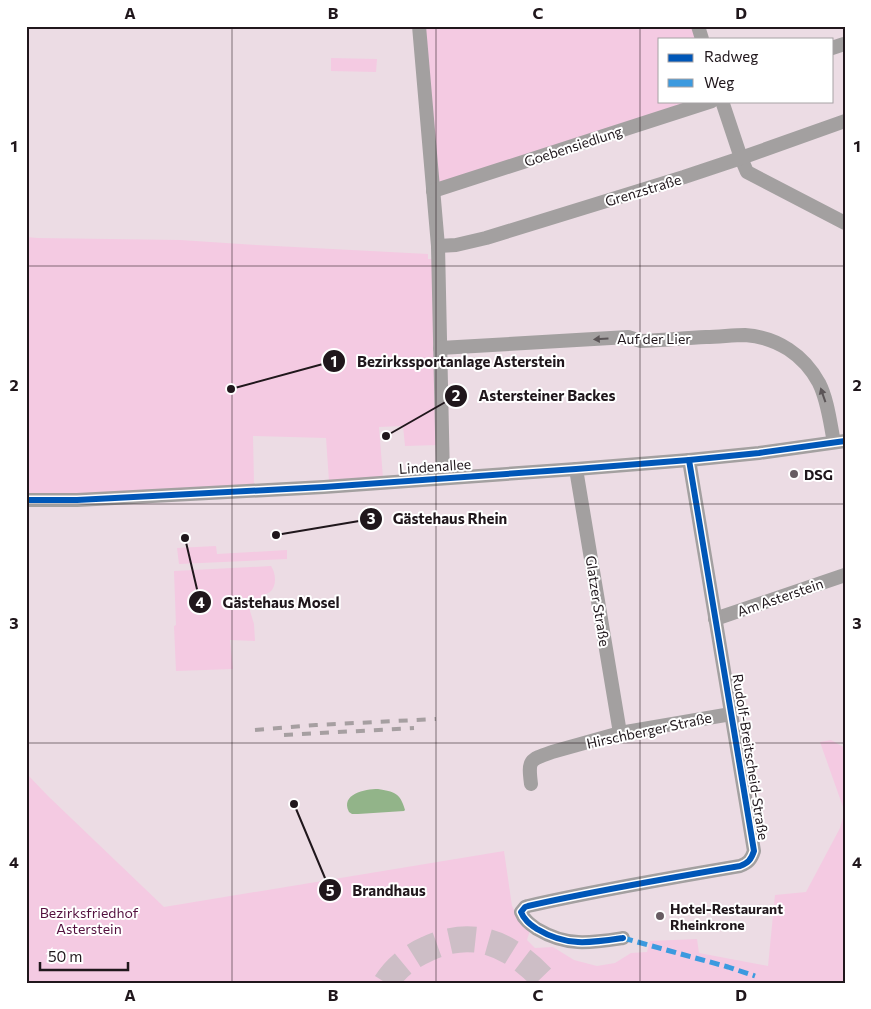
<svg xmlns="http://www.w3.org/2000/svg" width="871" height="1009" viewBox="0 0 871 1009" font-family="Commissioner,sans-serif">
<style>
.green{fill:#f4cae2}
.water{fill:#92b489}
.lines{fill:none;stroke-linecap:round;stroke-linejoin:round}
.highway-tunnel{stroke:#cdbec6;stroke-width:26;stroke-dasharray:26 13;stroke-linecap:butt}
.street{stroke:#a3a0a0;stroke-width:14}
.rail{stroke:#a69fa1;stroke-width:4;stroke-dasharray:9 9;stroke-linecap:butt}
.quiet{stroke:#3c9adf;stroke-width:5;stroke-dasharray:10 5;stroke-linecap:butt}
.cycleway-casing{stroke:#fff;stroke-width:9}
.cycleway{stroke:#0057b8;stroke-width:6}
.oneway{fill:#5b5557}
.grid{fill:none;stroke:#20171c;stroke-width:1;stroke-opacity:0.55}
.poi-dot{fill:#675c62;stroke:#fff;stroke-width:2}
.labels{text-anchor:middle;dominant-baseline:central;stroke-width:4;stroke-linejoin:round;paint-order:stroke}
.street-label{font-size:14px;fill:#20171c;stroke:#fff}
.poi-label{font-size:14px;font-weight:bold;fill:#20171c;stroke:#fff;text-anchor:start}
.park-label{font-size:14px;fill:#54113f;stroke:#fff}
.leader{fill:none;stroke:#20171c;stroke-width:2}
.callout-dot{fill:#20171c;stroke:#fff;stroke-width:2}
.mark-label{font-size:15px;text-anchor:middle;font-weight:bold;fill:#fff}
.callout-label{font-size:15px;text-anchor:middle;font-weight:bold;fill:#20171c;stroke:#fff;stroke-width:4;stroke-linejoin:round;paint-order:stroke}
.neatline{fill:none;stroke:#20171c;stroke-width:2}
.grid-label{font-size:16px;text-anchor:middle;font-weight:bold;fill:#20171c}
</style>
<rect width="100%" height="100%" fill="#ecdce4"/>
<!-- green -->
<g class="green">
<path d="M 424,26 L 693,26 L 697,39 L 660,39 L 660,101 L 694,101 L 437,188 Z"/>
<path d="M 331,58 L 377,59 L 376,72 L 331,71 Z"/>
<path d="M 26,237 L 38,238 L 180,240 L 256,245 L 428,254 L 428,259 L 432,259 L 438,445 L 405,446 L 403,426 L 379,427 L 383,478 L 329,481 L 326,438 L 253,436 L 254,484 L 98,495 L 26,494 Z"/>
<path d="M 216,546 L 217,554 L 287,550 L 287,559 L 179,564 L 177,548 Z"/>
<path d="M 271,566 C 276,573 277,586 270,592 C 265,595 260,597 256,601 C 253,603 251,607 250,611 L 254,624 L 255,641 L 230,640 L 233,669 L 176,671 L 174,626 L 176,625 L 174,571 Z"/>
<path d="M 831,740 L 845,748 L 845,983 L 26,983 L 26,773 L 48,796 L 164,907 L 504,851 L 512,906 L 519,920 L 530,930 L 527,940 L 535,948 L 553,947 L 574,960 L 597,966 L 615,963 L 631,953 L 647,952 L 650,941 L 697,939 L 699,953 L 768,966 L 775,895 L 806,892 L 840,828 L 843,818 L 843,807 L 820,742 Z"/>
</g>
<!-- water -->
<path class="water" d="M 378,789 C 394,792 400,792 405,810 L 404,811 L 358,814 L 352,814 L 349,812 C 340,794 365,789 378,789 Z"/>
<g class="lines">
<!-- highway-tunnel -->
<path class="highway-tunnel" d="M 386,983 C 396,967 411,956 427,949 C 476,926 513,946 547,983"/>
<!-- street -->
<g class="street">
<path d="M 419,26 L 438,246 L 443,478"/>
<path d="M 698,26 L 702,39"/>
<path d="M 832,48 L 844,44"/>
<path d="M 722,101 L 741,158 L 747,172 L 845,223"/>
<path d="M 433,191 L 712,101"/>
<path d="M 438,246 L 456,245 L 486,238 L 684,177 L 741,158 L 845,121"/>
<path d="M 440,348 L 628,337 L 641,341 C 663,340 685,338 706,337 C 719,337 732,335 745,335 C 777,337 804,355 819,383 C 828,401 830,423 834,442"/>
<path d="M 576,469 L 620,733"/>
<path d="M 26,500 L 77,500 L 324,487 L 576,469 L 689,460 L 759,453 L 845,441"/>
<path d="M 715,619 L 845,575"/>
<path d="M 531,784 C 528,760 529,760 552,752 L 620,733 L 731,714"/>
<path d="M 623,938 C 590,943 567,947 537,929 C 530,924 524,920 521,912 L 525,907 L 528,906 C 598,890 669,878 740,866 C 748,863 751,860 754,851 L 689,460"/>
</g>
<!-- rail -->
<g class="rail">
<path d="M 255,730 L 316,725 L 436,719"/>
<path d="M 284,735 L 414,728"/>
</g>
<!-- quiet -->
<path class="quiet" d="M 623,938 L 728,967 L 755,976"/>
<defs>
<g id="cycleway">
<path d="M 26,500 L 77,500 L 324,487 L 576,469 L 689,460 L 759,453 L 845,441"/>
<path d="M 623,938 C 590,943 567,947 537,929 C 530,924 524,920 521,912 L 525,907 L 528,906 C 598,890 669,878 740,866 C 748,863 751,860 754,851 L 689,460"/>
</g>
</defs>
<!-- cycleway casing -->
<use href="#cycleway" class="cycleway-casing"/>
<!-- cycleway -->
<use href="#cycleway" class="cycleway"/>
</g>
<!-- one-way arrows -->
<defs><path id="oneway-solid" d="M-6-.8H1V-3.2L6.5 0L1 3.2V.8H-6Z" transform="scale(1.25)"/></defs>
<g class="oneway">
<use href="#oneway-solid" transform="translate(601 339) rotate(177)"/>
<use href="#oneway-solid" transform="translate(823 395) rotate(-109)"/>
</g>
<!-- grid -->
<path class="grid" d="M 232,26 L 232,983M 436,26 L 436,983M 640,26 L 640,983M 26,266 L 845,266M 26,504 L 845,504M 26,743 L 845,743"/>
<!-- markers -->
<g class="poi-dot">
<circle cx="794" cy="474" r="5"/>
<circle cx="660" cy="916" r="5"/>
</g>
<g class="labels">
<!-- street labels -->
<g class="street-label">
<text transform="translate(573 146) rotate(-18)">Goebensiedlung</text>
<text transform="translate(643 190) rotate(-17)">Grenzstraße</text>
<text x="654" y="338">Auf der Lier</text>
<text transform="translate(435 466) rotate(-4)">Lindenallee</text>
<text transform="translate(780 597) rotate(-19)">Am Asterstein</text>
<text transform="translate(598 601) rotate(81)">Glatzer Straße</text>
<text transform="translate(649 730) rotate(-12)">Hirschberger Straße</text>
<text transform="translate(751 757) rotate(81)">Rudolf-Breitscheid-Straße</text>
</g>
<!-- poi labels -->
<g class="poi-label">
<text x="804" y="474">DSG</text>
<text x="670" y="908">Hotel-Restaurant<tspan x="670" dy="16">Rheinkrone</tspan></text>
</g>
<!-- park labels -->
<g class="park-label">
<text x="89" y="912">Bezirksfriedhof<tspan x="89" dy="16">Asterstein</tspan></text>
</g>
</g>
<!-- callouts -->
<path class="leader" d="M231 389L334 361M386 436L456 396M276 535L371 519M185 538L200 602M294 804L330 890"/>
<g class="callout-dot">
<circle cx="231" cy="389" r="5"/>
<circle cx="386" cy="436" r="5"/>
<circle cx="276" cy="535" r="5"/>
<circle cx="185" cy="538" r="5"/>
<circle cx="294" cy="804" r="5"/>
<circle cx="334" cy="361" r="12"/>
<circle cx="456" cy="396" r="12"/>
<circle cx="371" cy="519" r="12"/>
<circle cx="200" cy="602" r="12"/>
<circle cx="330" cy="890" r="12"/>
</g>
<g class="mark-label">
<text x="334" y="367">1</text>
<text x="456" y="401">2</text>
<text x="371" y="524">3</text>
<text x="200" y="608">4</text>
<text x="330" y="896">5</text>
</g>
<g class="callout-label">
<text x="461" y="367">Bezirkssportanlage Asterstein</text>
<text x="547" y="401">Astersteiner Backes</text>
<text x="450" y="524">Gästehaus Rhein</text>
<text x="281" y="608">Gästehaus Mosel</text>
<text x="389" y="896">Brandhaus</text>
</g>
<!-- border -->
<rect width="871" height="1009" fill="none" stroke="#ffffff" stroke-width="55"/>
<!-- legend -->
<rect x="658" y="38" width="175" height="65" fill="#ffffff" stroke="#a6a2a4"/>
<rect x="668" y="54" width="25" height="8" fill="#0057b8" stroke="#a6a2a4"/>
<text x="704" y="62" font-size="15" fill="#20171c">Radweg</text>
<rect x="668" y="79" width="25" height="8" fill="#3c9adf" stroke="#a6a2a4"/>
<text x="704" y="88" font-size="15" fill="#20171c">Weg</text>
<!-- scale -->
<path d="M40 962v8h88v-8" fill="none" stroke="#20171c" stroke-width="2.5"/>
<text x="48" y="962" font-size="15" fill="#20171c" stroke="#ffffff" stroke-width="4" paint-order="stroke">50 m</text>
<rect x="28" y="28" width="816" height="954" class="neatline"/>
<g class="grid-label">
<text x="130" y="19">A</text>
<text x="333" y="19">B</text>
<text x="538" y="19">C</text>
<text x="741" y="19">D</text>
<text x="14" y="152">1</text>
<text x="857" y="152">1</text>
<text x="14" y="391">2</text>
<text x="857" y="391">2</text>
<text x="14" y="629">3</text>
<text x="857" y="629">3</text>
<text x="14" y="868">4</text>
<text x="857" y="868">4</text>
<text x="130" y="1001">A</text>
<text x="333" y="1001">B</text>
<text x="538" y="1001">C</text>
<text x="741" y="1001">D</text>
</g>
</svg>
